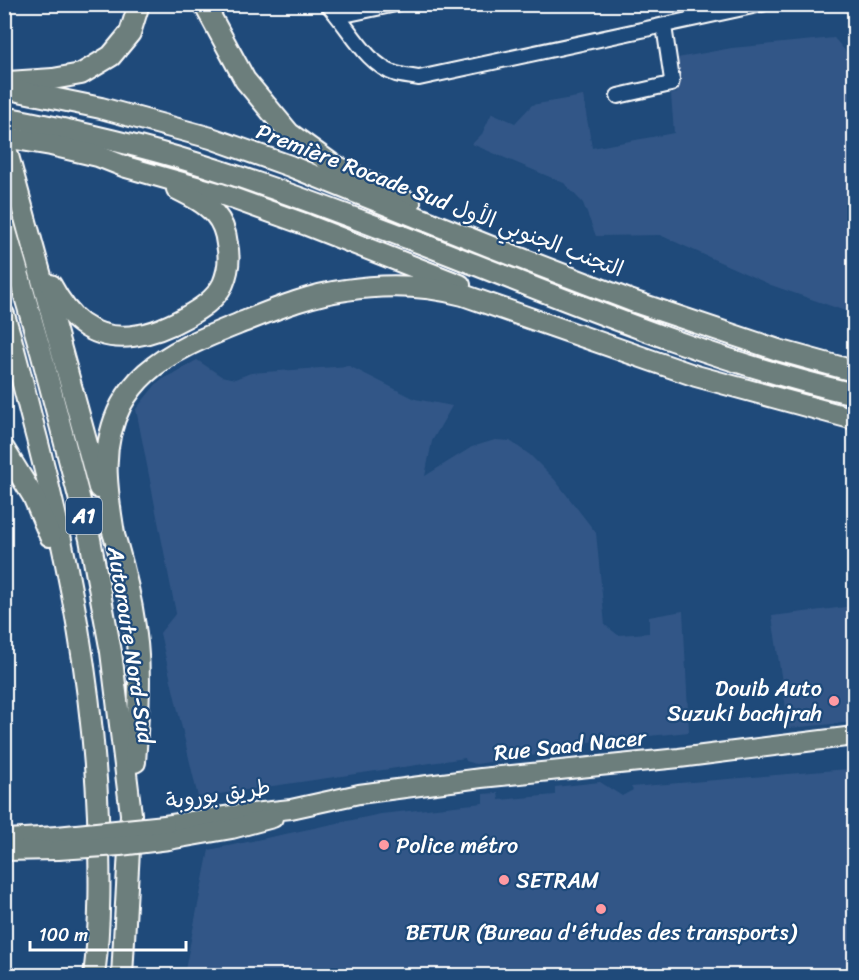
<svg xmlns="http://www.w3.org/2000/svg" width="859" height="980" viewBox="0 0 859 980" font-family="Sriracha,'Playpen Sans Arabic',sans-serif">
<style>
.built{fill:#335787}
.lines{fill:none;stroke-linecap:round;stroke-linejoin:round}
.minor-casing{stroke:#fff;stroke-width:18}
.major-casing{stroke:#fff;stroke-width:22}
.highway-casing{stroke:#fff;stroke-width:24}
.minor{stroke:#1f4a7a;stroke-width:14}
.major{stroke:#6c7e7c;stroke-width:18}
.highway{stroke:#6c7e7c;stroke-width:20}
.major-bridge-casing{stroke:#fff;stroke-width:22;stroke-linecap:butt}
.major-bridge{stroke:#6c7e7c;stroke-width:18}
.poi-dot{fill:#ff9aa2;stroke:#1f4a7a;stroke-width:2}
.labels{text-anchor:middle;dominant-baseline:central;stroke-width:4.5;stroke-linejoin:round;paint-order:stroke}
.shield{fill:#1f4a7a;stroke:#bcc9d7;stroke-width:1.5}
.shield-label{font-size:21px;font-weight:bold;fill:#fff}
.street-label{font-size:22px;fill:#fff;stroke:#1f4a7a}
.poi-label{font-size:22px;fill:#fff;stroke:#1f4a7a;text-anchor:start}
</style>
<rect width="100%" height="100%" fill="#1f4a7a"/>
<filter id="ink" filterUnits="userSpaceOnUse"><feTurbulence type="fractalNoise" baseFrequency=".0167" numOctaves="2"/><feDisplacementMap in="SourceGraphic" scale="12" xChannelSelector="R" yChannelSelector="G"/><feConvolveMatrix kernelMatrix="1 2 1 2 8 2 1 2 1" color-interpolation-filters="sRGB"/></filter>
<g filter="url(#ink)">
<!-- built -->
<g class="built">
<path d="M 834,38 L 854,61 L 854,314 L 771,285 L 660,235 L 596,236 L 583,203 L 564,183 L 472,144 L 482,134 L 492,113 L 515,123 L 532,105 L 583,96 L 592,148 L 674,133 L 671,94 L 677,93 L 672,59 L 732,48 Z"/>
<path d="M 197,360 L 221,376 L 235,379 L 251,373 L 349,366 L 415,399 L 452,406 L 432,441 L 425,476 L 472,447 L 495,440 L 510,441 L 530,455 L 555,480 L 596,533 L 605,625 L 618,635 L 649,633 L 649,617 L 683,611 L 689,732 L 548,746 L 550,753 L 476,764 L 466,761 L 465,758 L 198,797 L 160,633 L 176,613 L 136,409 L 158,382 Z"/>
<path d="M 854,606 L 854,722 L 789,728 L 772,616 Z"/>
<path d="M 848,769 L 854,813 L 854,975 L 184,975 L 209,850 L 381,814 L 483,803 L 483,794 L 498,793 L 499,800 L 555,795 L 555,787 L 600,782 L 622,796 L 633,790 L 631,787 Z"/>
</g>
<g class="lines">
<defs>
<g id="minor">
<path d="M 327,4 C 349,26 365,64 396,74 C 404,76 412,77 419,78 L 762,4"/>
<path d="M 339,16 L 396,4"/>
<path d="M 618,96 L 671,84 L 672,80 L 664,26"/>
</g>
<g id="major">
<path d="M 165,825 L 232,815 L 291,809 L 359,794 L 481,778 L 679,758 L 854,736"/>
<path d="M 7,839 L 57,836"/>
<path d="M 169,840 L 232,829 L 273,818"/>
<path d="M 4,851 L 58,850"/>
</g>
<g id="highway">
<path d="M 204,4 L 245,80 L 289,133 L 332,164 L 410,203"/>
<path d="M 8,82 L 53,79 L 81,74 L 111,56 L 130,33 L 139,4"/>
<path d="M 4,88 L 101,108 L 211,138 L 290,166 L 494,248 L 632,301 L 778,350 L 854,371"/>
<path d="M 4,117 C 62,128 120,141 176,157 C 257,181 336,211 415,241 C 560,297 702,359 854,394"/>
<path d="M 4,137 L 51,145 L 98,156 L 126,167 L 218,193 L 307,225 L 460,285"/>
<path d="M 4,141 L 99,488"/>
<path d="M 4,224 L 41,352 L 90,539 L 111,652 L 131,814 L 122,976"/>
<path d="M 51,285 C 59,300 68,314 82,324 C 114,347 154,335 186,317 C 200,309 215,300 223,284 C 228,272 230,257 227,244 C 226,234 222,222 215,214 C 205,203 191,196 177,189"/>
<path d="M 4,315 C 17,356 26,398 37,439 C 69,563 93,688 98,816 C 100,870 101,922 94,976"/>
<path d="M 4,449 L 33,496 L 50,536"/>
<path d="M 110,522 C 126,572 139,627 139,680 C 139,707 137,735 135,762"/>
<path d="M 114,534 C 107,489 99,448 121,405 C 127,394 136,382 146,373 C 172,350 206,337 238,324 C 273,310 307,295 346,290 C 385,284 425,285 463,295 L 696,376 L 854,419"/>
</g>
</defs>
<!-- minor casing -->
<use href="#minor" class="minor-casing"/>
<!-- major casing -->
<use href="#major" class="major-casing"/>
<!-- highway casing -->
<use href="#highway" class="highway-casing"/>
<!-- minor -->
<use href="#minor" class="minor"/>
<!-- major -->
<use href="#major" class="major"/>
<!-- highway -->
<use href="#highway" class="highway"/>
<defs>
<g id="major-bridge">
<path d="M 57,836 L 165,825"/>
<path d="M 58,850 L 120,846 L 169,840"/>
</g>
</defs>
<!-- major-bridge casing -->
<use href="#major-bridge" class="major-bridge-casing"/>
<!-- major-bridge -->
<use href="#major-bridge" class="major-bridge"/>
</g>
</g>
<!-- markers -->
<g class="poi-dot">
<circle cx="834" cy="701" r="6"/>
<circle cx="384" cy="845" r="6"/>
<circle cx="504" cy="880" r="6"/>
<circle cx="601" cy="909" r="6"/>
</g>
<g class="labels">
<!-- shield labels -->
<rect class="shield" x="66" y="498" width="36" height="36" rx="4.5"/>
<g class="shield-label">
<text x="84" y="516">A1</text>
</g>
<!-- street labels -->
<g class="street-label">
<text transform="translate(440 200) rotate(21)">Première Rocade Sud التجنب الجنوبي الأول</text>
<text transform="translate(131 645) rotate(81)">Autoroute Nord-Sud</text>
<text transform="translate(570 745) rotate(-6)">Rue Saad Nacer</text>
<text transform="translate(218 794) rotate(-8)">طريق بوروبة</text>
</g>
<!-- poi labels -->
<g class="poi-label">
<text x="822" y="688" text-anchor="end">Douib Auto<tspan x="822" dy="25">Suzuki bachjrah</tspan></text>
<text x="396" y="845">Police métro</text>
<text x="516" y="880">SETRAM</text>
<text x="601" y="932" text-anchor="middle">BETUR (Bureau d'études des transports)</text>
</g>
</g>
<!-- margin -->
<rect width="859" height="980" fill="none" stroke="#1f4a7a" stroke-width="24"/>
<rect x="12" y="12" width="835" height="956" fill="none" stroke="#fff" stroke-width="2" filter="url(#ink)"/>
<!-- scale -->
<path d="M30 941v9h156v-9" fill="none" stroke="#ffffff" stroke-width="3"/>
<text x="39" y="941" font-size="18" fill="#ffffff" stroke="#1f4a7a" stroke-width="4.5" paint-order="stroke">100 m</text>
</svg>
